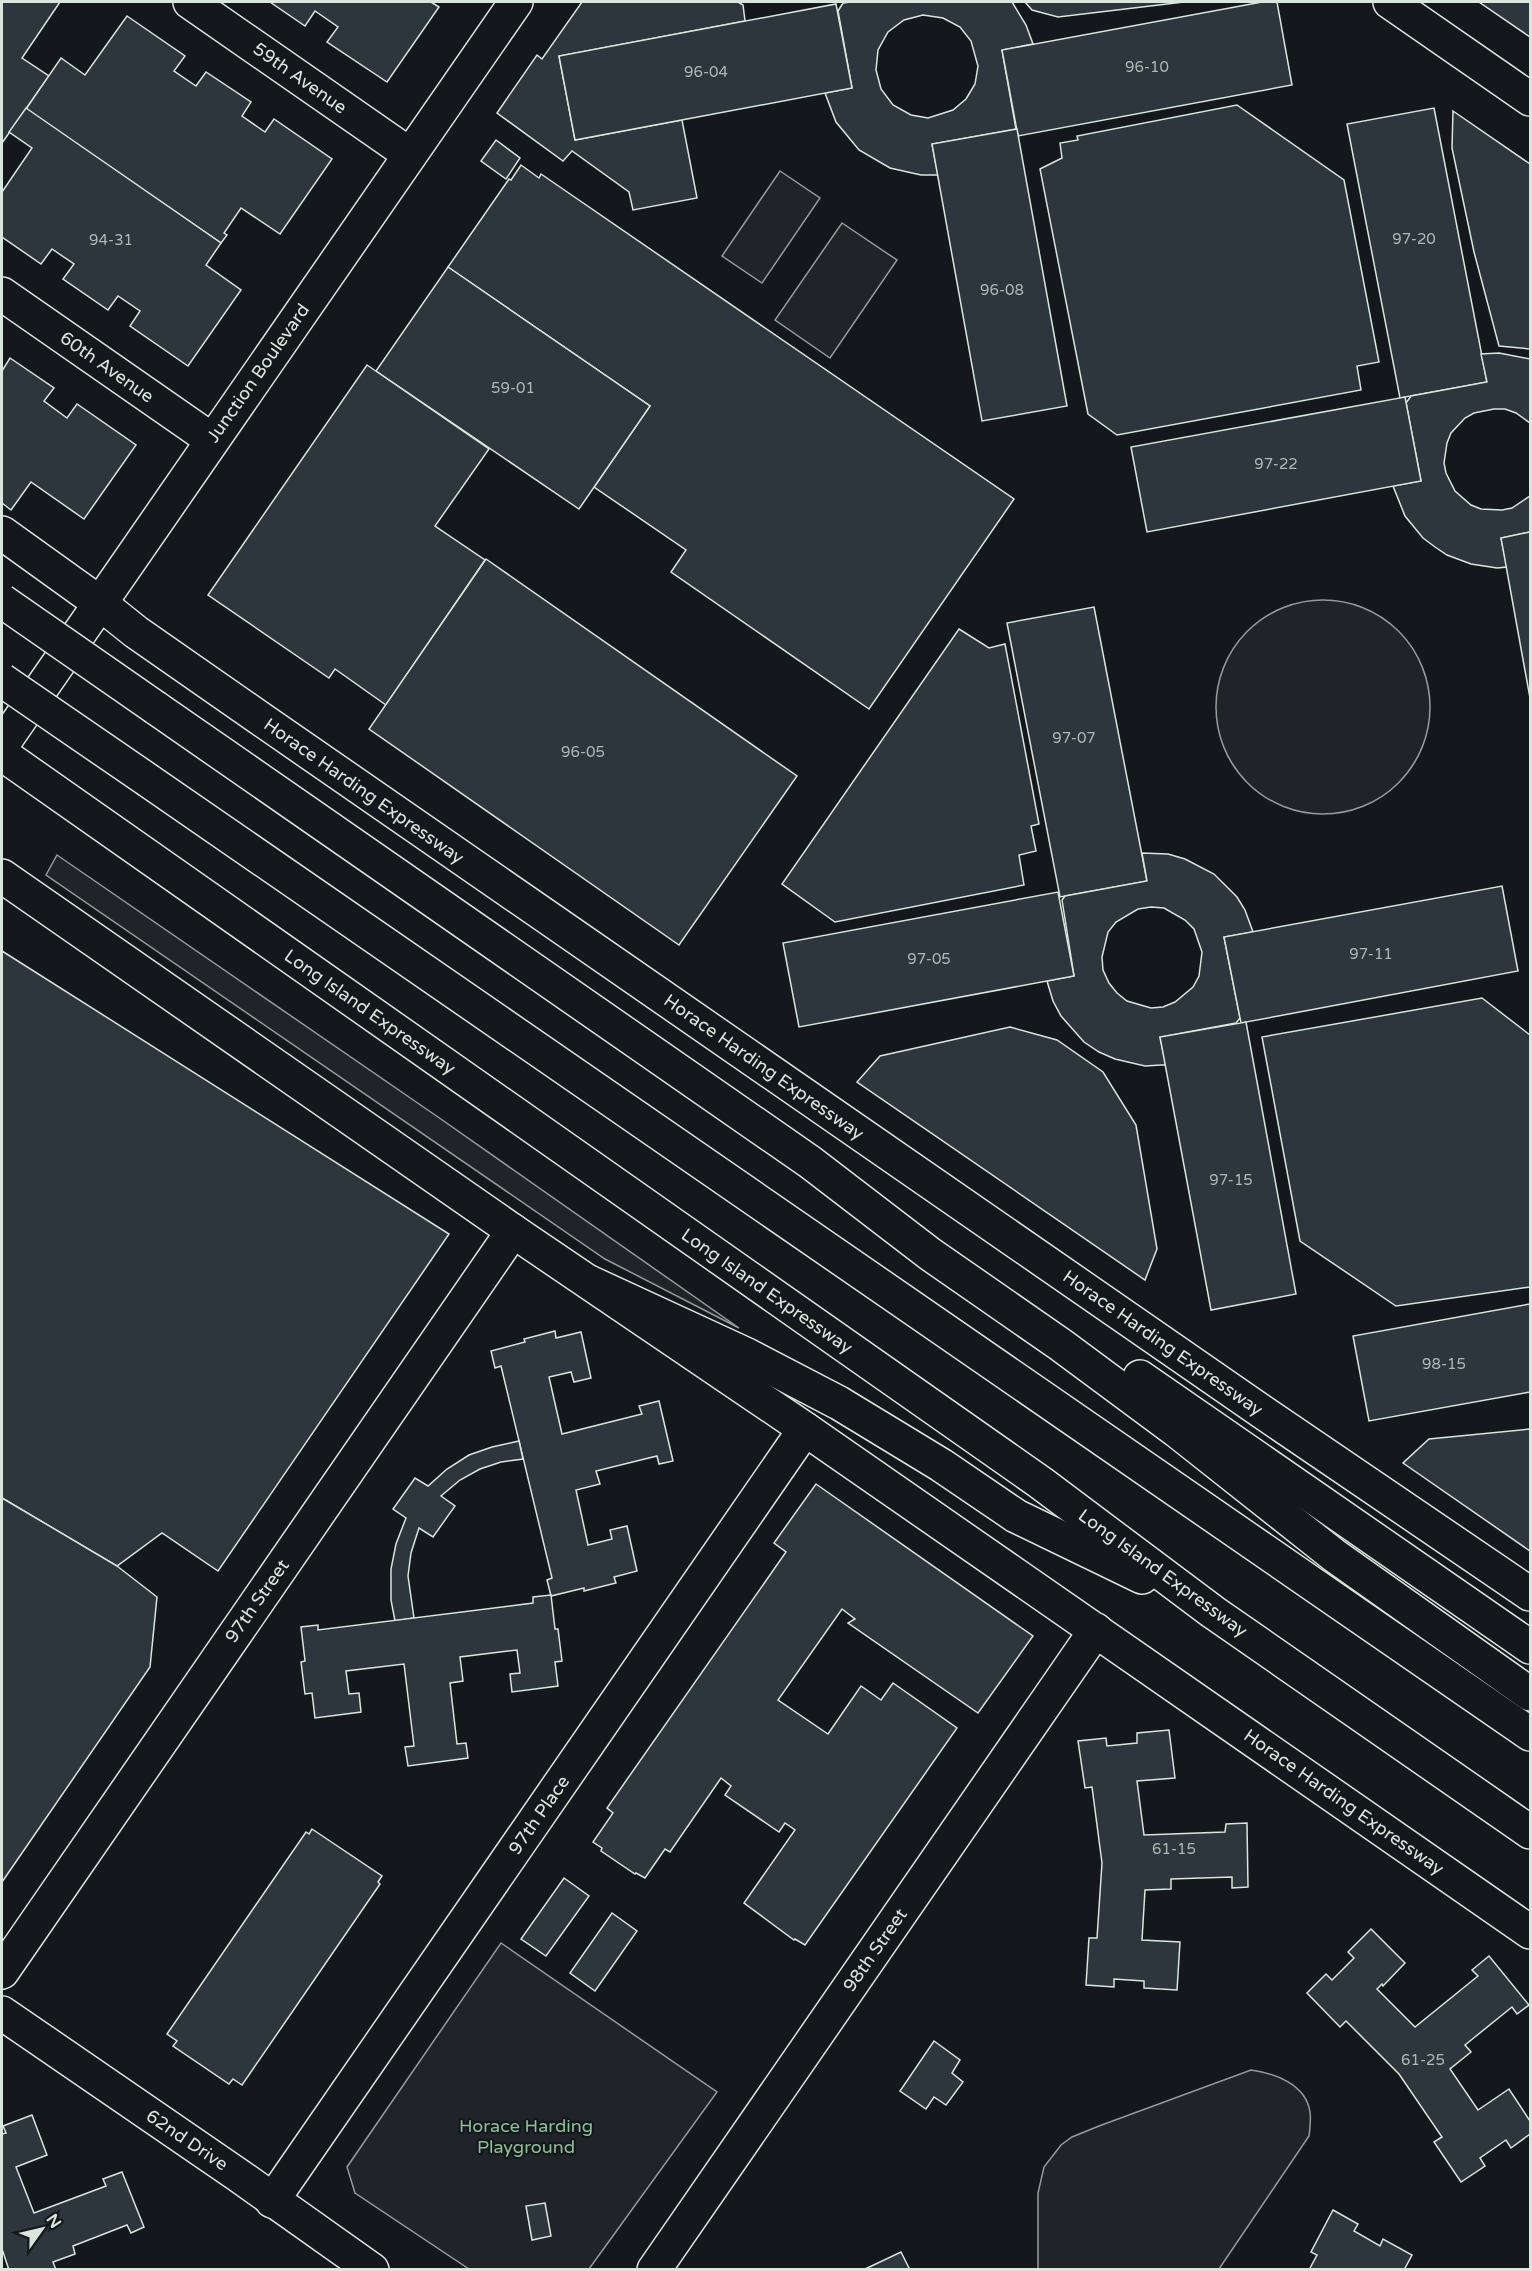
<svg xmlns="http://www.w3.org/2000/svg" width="1532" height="2271" viewBox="0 0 1532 2271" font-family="'Varela Round',sans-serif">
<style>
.green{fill:#202428;stroke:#939e99;stroke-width:1.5}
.building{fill:#2c363c;stroke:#d8e6dc;stroke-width:1.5;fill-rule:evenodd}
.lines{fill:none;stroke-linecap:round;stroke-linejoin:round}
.minor-casing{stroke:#d8e6dc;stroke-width:36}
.major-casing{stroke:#d8e6dc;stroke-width:36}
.highway-casing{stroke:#d8e6dc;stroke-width:36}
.minor{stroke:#14181c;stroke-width:33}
.major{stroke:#14181c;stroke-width:33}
.highway{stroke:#14181c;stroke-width:33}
.highway-bridge-casing{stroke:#d8e6dc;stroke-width:36;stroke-linecap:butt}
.highway-bridge{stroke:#14181c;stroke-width:33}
.labels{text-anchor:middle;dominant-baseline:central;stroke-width:4.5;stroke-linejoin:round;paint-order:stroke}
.number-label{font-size:15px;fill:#adbab4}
.street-label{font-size:18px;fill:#d8e6dc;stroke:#14181c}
.park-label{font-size:18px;fill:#8ac095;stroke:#14181c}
</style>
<rect width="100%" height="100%" fill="#14181c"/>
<!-- green -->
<g class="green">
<path d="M 780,171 L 820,198 L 762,283 L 722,256 Z"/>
<path d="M 842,223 L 897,260 L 830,358 L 775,320 Z"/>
<circle cx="1323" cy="707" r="107"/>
<path d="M 57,855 L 438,1117 L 739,1328 L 605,1259 L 46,875 Z"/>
<path d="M 501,1943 L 717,2092 L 589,2269 L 469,2269 L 355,2193 L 347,2167 Z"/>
<path d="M 1251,2070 C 1274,2073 1306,2084 1310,2112 C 1311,2119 1310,2128 1309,2136 L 1219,2269 L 1038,2269 L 1038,2193 L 1044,2167 L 1061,2145 L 1072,2137 L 1099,2126 Z"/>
</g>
<!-- building -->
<g class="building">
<path d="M 2,2 L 60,2 L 22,58 L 49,76 L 2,143 Z"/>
<path d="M 270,2 L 431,2 L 439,7 L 387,82 L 327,42 L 338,27 L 315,11 L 305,26 Z"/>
<path d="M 582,2 L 738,2 L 743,5 L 745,21 L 559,56 L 575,140 L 682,120 L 697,198 L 633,210 L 629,192 L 572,151 L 563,161 L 497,113 L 537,55 L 542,59 Z"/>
<path d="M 850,2 L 1012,2 L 1026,25 L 1033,44 L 1002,50 L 1016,129 L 932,144 L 938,175 L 921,175 L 890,168 L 859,150 L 836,122 L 825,93 L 852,88 L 838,11 L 843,3 ZM 923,15 L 943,18 L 960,27 L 971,41 L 978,66 L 975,84 L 966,99 L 953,110 L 928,118 L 911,115 L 893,105 L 881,89 L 876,70 L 878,50 L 888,32 L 904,20 Z"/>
<path d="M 1025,2 L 1184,2 L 1058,17 L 1032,10 Z"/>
<path d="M 1262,2 L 1277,2 L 1292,85 L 1018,136 L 1002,50 Z"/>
<path d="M 1479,2 L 1530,2 L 1530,37 Z"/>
<path d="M 836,4 L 852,88 L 575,140 L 559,56 Z"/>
<path d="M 127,16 L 185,56 L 174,71 L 196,86 L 206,72 L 251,102 L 242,116 L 265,132 L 274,119 L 332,159 L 280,234 L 241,208 L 224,233 L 227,235 L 221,243 L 26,109 L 61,58 L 85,75 Z"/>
<path d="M 1237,105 L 1344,180 L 1379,362 L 1357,366 L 1361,390 L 1117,435 L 1088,414 L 1040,169 L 1062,158 L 1060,143 L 1078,140 L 1077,136 Z"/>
<path d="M 26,108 L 221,243 L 206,265 L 241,290 L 188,366 L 130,326 L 140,311 L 118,296 L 108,310 L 63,279 L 74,264 L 52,249 L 41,264 L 2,237 L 2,192 L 32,148 L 9,132 Z"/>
<path d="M 1434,108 L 1487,382 L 1400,398 L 1347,124 Z"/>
<path d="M 1453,111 L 1530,164 L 1530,349 L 1499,346 L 1474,252 L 1452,148 Z"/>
<path d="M 1017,129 L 1067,406 L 982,421 L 932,144 Z"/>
<path d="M 496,140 L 520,158 L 506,179 L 481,161 Z"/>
<path d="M 521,165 L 539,178 L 541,174 L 1014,499 L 869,709 L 671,572 L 686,550 L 594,487 L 650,406 L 448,267 L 509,179 L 511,180 Z"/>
<path d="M 448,267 L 650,406 L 579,509 L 376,371 Z"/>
<path d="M 1499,353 L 1530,359 L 1530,423 L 1516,413 L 1505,409 L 1494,409 L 1474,413 L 1465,418 L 1451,433 L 1447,443 L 1444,463 L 1446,473 L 1455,491 L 1471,505 L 1481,509 L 1502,510 L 1512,508 L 1530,496 L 1530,532 L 1501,538 L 1507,567 L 1497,568 L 1471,564 L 1447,555 L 1435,547 L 1423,538 L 1405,516 L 1393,486 L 1421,481 L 1406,403 L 1411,396 L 1487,382 L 1481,354 Z"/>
<path d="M 10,358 L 54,388 L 44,401 L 67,418 L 77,404 L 136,445 L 84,519 L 31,482 L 11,510 L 2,503 L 2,371 Z"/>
<path d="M 367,365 L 489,449 L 435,526 L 485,560 L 386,705 L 335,669 L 329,678 L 208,595 Z"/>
<path d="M 1405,397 L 1421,481 L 1147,532 L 1131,447 Z"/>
<path d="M 1530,532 L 1530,698 L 1501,538 Z"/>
<path d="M 486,559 L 797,776 L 679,945 L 369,729 Z"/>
<path d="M 1094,607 L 1147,881 L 1060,897 L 1007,623 Z"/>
<path d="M 959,629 L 989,648 L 1005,644 L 1039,824 L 1031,826 L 1036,851 L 1019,855 L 1024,885 L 835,922 L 782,884 Z"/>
<path d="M 1142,853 L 1168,854 L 1185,859 L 1214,874 L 1237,897 L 1245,910 L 1253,932 L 1224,937 L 1240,1018 L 1236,1023 L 1160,1037 L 1166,1065 L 1161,1065 L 1145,1066 L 1115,1059 L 1099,1052 L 1084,1042 L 1061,1016 L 1053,1001 L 1047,981 L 1074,976 L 1062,900 L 1065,896 L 1147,881 ZM 1151,907 L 1164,908 L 1185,920 L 1194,929 L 1202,952 L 1199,976 L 1193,987 L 1175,1002 L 1163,1007 L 1151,1008 L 1127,1001 L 1117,993 L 1109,983 L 1103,970 L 1102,957 L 1108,932 L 1116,922 L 1138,909 Z"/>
<path d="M 1502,886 L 1518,971 L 1241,1023 L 1224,937 Z"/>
<path d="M 1058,892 L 1074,976 L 799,1027 L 783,943 Z"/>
<path d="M 2,951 L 449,1234 L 218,1571 L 162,1533 L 117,1566 L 2,1498 Z"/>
<path d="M 1482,998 L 1530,1035 L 1530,1287 L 1396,1306 L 1300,1241 L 1262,1037 Z"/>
<path d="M 1246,1022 L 1296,1294 L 1211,1310 L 1160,1037 Z"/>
<path d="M 1010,1027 L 1057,1040 L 1103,1072 L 1136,1125 L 1157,1249 L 1145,1280 L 857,1082 L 880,1056 Z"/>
<path d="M 1530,1304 L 1530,1392 L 1369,1421 L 1353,1336 Z"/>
<path d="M 555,1331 L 556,1338 L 581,1332 L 591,1378 L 574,1382 L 571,1372 L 549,1377 L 562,1434 L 642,1414 L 639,1406 L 659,1401 L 673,1461 L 659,1464 L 657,1456 L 596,1471 L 600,1484 L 576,1490 L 588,1545 L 612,1539 L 610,1530 L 627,1526 L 637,1571 L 614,1577 L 616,1583 L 584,1591 L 584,1588 L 551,1596 L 547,1580 L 552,1578 L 501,1366 L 495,1368 L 491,1351 L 525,1342 L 524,1339 Z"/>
<path d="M 1530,1429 L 1530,1551 L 1403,1463 L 1429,1439 Z"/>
<path d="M 519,1441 L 523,1459 L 501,1462 L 480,1469 L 460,1480 L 441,1496 L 455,1506 L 433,1537 L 419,1528 L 411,1553 L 408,1576 L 414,1618 L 395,1621 L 391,1600 L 391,1569 L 396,1544 L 406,1518 L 393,1509 L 415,1478 L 428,1486 L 447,1469 L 469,1455 L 492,1447 Z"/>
<path d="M 816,1484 L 1033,1636 L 978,1713 L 848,1623 L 855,1619 L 842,1609 L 778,1700 L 828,1734 L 861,1686 L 881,1700 L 893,1683 L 957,1728 L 805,1945 L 795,1939 L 794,1940 L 744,1903 L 795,1830 L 785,1823 L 779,1832 L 725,1795 L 731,1786 L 721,1778 L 670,1852 L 665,1849 L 645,1878 L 636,1873 L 635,1874 L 601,1851 L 602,1848 L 593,1842 L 613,1813 L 607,1808 L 786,1552 L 774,1543 Z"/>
<path d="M 2,1498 L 117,1566 L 157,1597 L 150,1667 L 2,1882 Z"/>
<path d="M 551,1595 L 555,1629 L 558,1629 L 562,1661 L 555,1662 L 558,1686 L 512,1692 L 510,1674 L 520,1673 L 517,1650 L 460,1657 L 463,1681 L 450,1683 L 457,1744 L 466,1743 L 468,1758 L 408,1766 L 405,1747 L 414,1746 L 404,1664 L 346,1671 L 349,1694 L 359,1693 L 361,1712 L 315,1718 L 312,1693 L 305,1694 L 301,1662 L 305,1661 L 301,1627 L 318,1625 L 318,1630 L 533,1603 L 533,1597 Z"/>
<path d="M 1169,1730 L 1175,1778 L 1137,1781 L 1144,1835 L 1225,1832 L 1226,1824 L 1247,1823 L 1248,1887 L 1232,1888 L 1232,1877 L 1171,1879 L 1171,1889 L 1145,1890 L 1142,1940 L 1180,1942 L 1177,1990 L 1144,1988 L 1144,1981 L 1114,1979 L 1114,1987 L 1086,1985 L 1089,1938 L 1097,1938 L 1102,1863 L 1092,1787 L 1085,1788 L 1078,1741 L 1106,1738 L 1107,1746 L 1137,1743 L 1137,1733 Z"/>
<path d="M 312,1829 L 382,1876 L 378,1882 L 380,1884 L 242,2085 L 233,2079 L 229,2084 L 173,2046 L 177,2041 L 167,2034 L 306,1832 L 309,1834 Z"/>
<path d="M 564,1878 L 589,1896 L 546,1956 L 521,1939 Z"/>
<path d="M 612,1913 L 637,1931 L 595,1991 L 570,1973 Z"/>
<path d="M 1371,1929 L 1405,1963 L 1383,1986 L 1382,1984 L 1377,1989 L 1415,2027 L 1478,1976 L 1472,1970 L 1489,1956 L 1529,2005 L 1517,2014 L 1512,2007 L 1465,2045 L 1471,2052 L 1450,2069 L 1478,2110 L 1509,2089 L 1530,2121 L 1530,2134 L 1511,2148 L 1506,2140 L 1480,2158 L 1485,2166 L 1461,2182 L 1434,2142 L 1442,2137 L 1399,2074 L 1346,2021 L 1340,2027 L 1307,1993 L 1326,1974 L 1332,1980 L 1354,1958 L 1348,1952 Z"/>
<path d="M 934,2041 L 960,2060 L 952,2073 L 963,2082 L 946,2105 L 934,2097 L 926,2109 L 900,2091 Z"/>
<path d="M 32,2115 L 47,2155 L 16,2167 L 34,2213 L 106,2186 L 103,2179 L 122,2172 L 144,2227 L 131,2233 L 127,2225 L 73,2246 L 75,2254 L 53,2262 L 56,2270 L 9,2270 L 2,2249 L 2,2134 L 6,2133 L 3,2126 Z"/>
<path d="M 545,2203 L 551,2236 L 532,2240 L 526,2206 Z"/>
<path d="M 1333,2210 L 1358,2224 L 1354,2231 L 1380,2246 L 1383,2239 L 1412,2255 L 1404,2270 L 1309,2270 L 1317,2255 L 1311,2252 Z"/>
<path d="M 901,2252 L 910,2270 L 863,2270 Z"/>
</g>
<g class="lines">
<defs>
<g id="minor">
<path d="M 190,2 L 409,154"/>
<path d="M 1390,2 L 1530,99"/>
<path d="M 2,294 L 212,440"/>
<path d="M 2,533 L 101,604"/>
<path d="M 2,1972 L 513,1231"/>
<path d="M 2,2013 L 238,2175 L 372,2270"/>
<path d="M 272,2201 L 805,1429"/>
<path d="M 654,2270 L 1096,1630"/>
</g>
<g id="major">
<path d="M 101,604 L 136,632 L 258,717 L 1261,1411 L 1530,1594"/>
<path d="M 2,745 L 516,2"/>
<path d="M 2,876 L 513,1231 L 805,1429 L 1530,1932"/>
</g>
<g id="highway">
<path d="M 156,708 L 810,1162 L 930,1254 L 1061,1345 L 1177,1431 L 1335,1556 L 1530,1694"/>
<path d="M 2,754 L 1041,1483 L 1213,1612 L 1530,1832"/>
<path d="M 149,781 L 1530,1734"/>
<path d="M 589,1282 L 745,1354 L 839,1403 L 941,1465 L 1016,1516 L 1142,1577"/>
<path d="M 1140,1377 L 1530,1647"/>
</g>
</defs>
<!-- minor casing -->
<use href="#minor" class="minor-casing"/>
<!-- major casing -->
<use href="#major" class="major-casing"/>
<!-- highway casing -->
<use href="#highway" class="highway-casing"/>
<!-- minor -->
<use href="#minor" class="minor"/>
<!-- major -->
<use href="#major" class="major"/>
<!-- highway -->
<use href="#highway" class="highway"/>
<defs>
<g id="highway-bridge">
<path d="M 2,601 L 156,708"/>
<path d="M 2,680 L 149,781"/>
</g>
</defs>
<!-- highway-bridge casing -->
<use href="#highway-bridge" class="highway-bridge-casing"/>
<!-- highway-bridge -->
<use href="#highway-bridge" class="highway-bridge"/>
</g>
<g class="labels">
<!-- number labels -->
<g class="number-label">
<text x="1147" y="67">96-10</text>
<text x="706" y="72">96-04</text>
<text x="1414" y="239">97-20</text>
<text x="111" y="240">94-31</text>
<text x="1002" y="290">96-08</text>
<text x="513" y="388">59-01</text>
<text x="1276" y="464">97-22</text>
<text x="1074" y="738">97-07</text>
<text x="583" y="752">96-05</text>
<text x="1371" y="954">97-11</text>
<text x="929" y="959">97-05</text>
<text x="1231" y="1180">97-15</text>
<text x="1444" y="1364">98-15</text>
<text x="1174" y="1849">61-15</text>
<text x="1423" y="2060">61-25</text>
</g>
<!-- street labels -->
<g class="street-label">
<text transform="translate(300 78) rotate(35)">59th Avenue</text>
<text transform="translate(107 367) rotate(35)">60th Avenue</text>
<text transform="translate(258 373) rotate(-55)">Junction Boulevard</text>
<text transform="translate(364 791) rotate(35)">Horace Harding Expressway</text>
<text transform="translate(370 1012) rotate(35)">Long Island Expressway</text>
<text transform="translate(764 1067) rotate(35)">Horace Harding Expressway</text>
<text transform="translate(767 1291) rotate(35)">Long Island Expressway</text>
<text transform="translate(1163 1343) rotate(35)">Horace Harding Expressway</text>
<text transform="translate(1163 1573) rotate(36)">Long Island Expressway</text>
<text transform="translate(257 1601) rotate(-55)">97th Street</text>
<text transform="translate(1344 1802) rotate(35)">Horace Harding Expressway</text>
<text transform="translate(539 1815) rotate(-55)">97th Place</text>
<text transform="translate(875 1950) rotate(-55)">98th Street</text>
<text transform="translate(187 2140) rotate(34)">62nd Drive</text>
</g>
<!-- park labels -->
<g class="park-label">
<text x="526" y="2126">Horace Harding<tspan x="526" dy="21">Playground</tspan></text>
</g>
</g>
<!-- border -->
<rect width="1532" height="2271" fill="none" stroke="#d8e6dc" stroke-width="6"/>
<!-- north arrow -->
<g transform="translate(42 2229) rotate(56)" stroke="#14181c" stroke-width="4.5" paint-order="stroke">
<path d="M0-4.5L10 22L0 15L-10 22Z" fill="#d8e6dc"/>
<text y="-9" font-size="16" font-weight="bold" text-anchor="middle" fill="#d8e6dc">N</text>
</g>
</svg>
